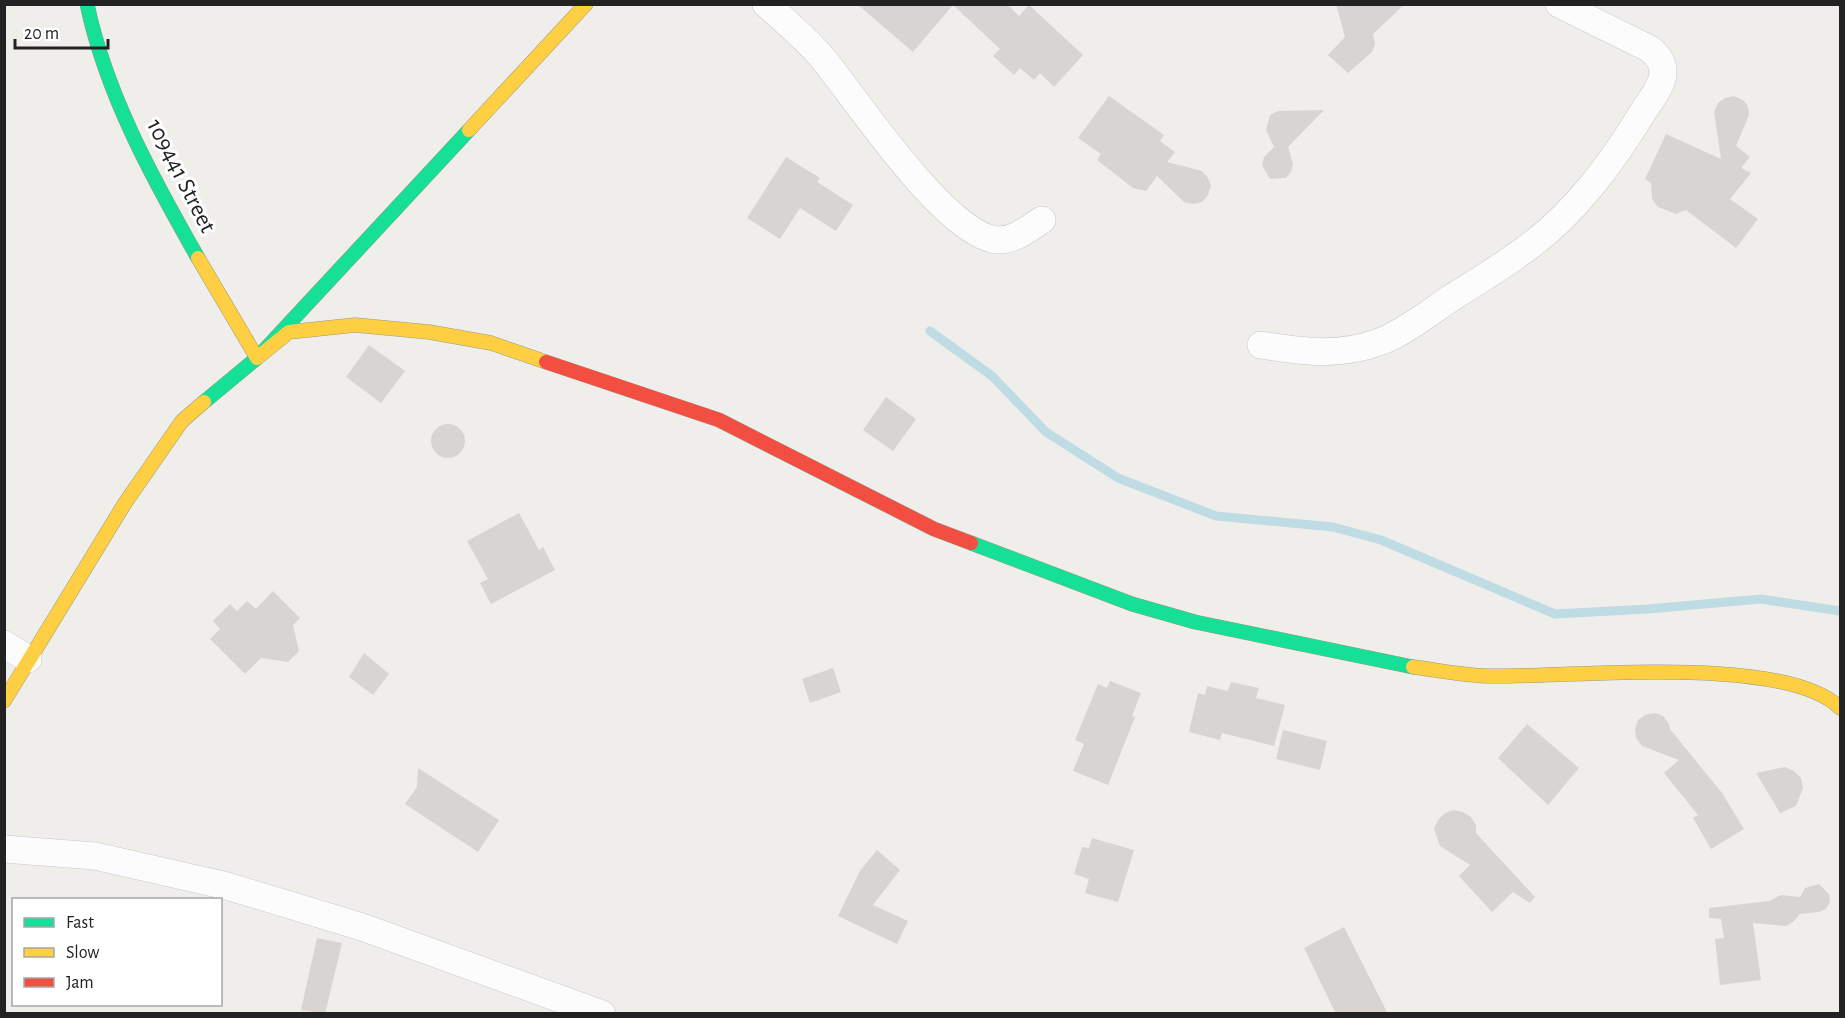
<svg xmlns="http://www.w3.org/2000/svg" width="1845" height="1018" viewBox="0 0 1845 1018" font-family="'Alegreya Sans',sans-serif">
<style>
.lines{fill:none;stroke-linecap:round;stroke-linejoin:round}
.stream{stroke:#bfdbe3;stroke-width:9}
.building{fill:#d7d4d2}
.street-casing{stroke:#c9c8c7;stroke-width:28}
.fast-casing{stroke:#999a82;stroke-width:15}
.slow-casing{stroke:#999a82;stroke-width:15}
.jam-casing{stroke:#999a82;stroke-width:15}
.street{stroke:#fdfcfc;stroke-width:27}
.fast{stroke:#16e098;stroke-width:14}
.slow{stroke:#ffcf43;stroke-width:14}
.jam{stroke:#f24e42;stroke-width:14}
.labels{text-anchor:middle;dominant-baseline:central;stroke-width:6;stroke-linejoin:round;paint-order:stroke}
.street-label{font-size:24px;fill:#222;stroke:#fff}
</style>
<rect width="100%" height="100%" fill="#f0eeeb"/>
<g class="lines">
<!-- stream -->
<path class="stream" d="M 930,331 L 992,376 L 1046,432 L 1118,478 L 1216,516 L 1333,527 L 1381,540 L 1555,614 L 1648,609 L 1761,599 L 1840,611"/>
</g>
<!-- building -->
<g class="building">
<path d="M 857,4 L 1007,4 L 1019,16 L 1029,5 L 1083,55 L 1054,87 L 1040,73 L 1034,80 L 1020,68 L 1014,75 L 993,56 L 1000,49 L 953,5 L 913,52 Z"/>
<path d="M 1336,4 L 1405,4 L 1373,34 L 1375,44 L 1372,52 L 1348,73 L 1328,55 L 1345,37 Z"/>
<path d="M 1109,96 L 1164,135 L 1160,141 L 1175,152 L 1167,162 L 1202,171 L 1208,178 L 1211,186 L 1208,195 L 1202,202 L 1193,204 L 1184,202 L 1157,176 L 1146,191 L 1133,188 L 1097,160 L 1101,154 L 1078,138 Z"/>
<path d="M 1734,96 L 1743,100 L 1748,106 L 1749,115 L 1736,146 L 1750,157 L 1741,168 L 1751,173 L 1730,199 L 1758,219 L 1736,248 L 1686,210 L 1676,214 L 1658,207 L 1652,199 L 1651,183 L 1645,179 L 1666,134 L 1721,159 L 1714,112 L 1718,103 L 1725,98 Z"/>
<path d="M 1324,110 L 1288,147 L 1293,164 L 1291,172 L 1286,178 L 1270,179 L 1262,165 L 1264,157 L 1274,147 L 1266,130 L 1270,115 L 1278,111 Z"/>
<path d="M 786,157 L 820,178 L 817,182 L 853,205 L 836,231 L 800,208 L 780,239 L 747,218 Z"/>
<path d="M 369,345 L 405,371 L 381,403 L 346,377 Z"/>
<path d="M 886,397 L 916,419 L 893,451 L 863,430 Z"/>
<circle cx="448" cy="441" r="17"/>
<path d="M 519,513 L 539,550 L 543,547 L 555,570 L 491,604 L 480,583 L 488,579 L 467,541 Z"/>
<path d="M 273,591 L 300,618 L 293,625 L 299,651 L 288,662 L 261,658 L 245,674 L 210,639 L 220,629 L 213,621 L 230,604 L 237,611 L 247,601 L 256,609 Z"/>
<path d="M 364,653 L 389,674 L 373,695 L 349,677 Z"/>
<path d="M 833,668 L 841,692 L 810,703 L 802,679 Z"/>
<path d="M 1110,681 L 1141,693 L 1132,716 L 1135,717 L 1108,785 L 1073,771 L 1084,744 L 1075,740 L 1098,684 L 1107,688 Z"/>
<path d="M 1231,682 L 1259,688 L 1256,698 L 1285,705 L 1274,746 L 1222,733 L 1220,740 L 1189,732 L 1198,693 L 1205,695 L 1207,686 L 1228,691 Z"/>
<path d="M 1655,713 L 1663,716 L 1669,724 L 1670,729 L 1722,793 L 1744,829 L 1711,849 L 1693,818 L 1698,815 L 1664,773 L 1679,760 L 1642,746 L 1636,738 L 1635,729 L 1638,720 L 1645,715 Z"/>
<path d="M 1527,724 L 1579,768 L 1548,805 L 1498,758 Z"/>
<path d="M 1283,730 L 1327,741 L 1320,770 L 1276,759 Z"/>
<path d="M 1785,767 L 1794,771 L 1801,778 L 1803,788 L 1796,806 L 1780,813 L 1756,773 Z"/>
<path d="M 418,768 L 499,820 L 478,852 L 405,804 L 417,787 Z"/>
<path d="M 1454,810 L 1463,812 L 1471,817 L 1476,825 L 1476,833 L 1535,897 L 1530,903 L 1513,892 L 1492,912 L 1459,876 L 1470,865 L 1440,846 L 1434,829 L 1438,820 L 1445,813 Z"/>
<path d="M 1092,838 L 1134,850 L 1118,902 L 1085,893 L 1089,879 L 1074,874 L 1082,847 L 1089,848 Z"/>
<path d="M 877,850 L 900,870 L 873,905 L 908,921 L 897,944 L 838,916 L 860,871 Z"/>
<path d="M 1819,884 L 1829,894 L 1830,902 L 1826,909 L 1819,912 L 1800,914 L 1793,922 L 1786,926 L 1753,923 L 1761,980 L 1720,985 L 1715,939 L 1724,938 L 1721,919 L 1709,918 L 1709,908 L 1769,901 L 1781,895 L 1800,897 L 1805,888 Z"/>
<path d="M 1344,927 L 1388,1014 L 1336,1014 L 1304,948 Z"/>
<path d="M 317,938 L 342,943 L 325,1014 L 301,1010 Z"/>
</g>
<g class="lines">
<defs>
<g id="street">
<path d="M 766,4 C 786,22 808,40 825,61 C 858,102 946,235 997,240 C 1014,241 1028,229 1042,220"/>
<path d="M 1261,345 C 1304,352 1340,357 1382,341 C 1406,331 1429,313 1451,298 C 1477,282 1503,266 1527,248 C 1575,213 1611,164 1641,115 C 1656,91 1677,71 1650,49 L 1559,4"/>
<path d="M 4,644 L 28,659"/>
<path d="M 4,849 L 95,856 L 227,886 L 362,927 L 602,1014"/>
</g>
<g id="fast">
<path d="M 87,4 C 106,94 153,179 198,258"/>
<path d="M 204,402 L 257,358 L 469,130"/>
<path d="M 971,543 L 1132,604 L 1195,622 L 1413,667"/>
</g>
<g id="slow">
<path d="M 469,130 L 586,4"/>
<path d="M 198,258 L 257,358 L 289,332 L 355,325 L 429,332 L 491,343 L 546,362"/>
<path d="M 1413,667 C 1437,670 1462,675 1486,676 C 1565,678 1785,653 1840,708"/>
<path d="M 4,701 L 125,503 L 182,421 L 204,402"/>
</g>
<path id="jam" d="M 546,362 L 719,420 L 934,529 L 971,543"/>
</defs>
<!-- street casing -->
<use href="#street" class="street-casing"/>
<!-- fast casing -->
<use href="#fast" class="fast-casing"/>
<!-- slow casing -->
<use href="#slow" class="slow-casing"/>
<!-- jam casing -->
<use href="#jam" class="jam-casing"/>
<!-- street -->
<use href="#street" class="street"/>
<!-- fast -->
<use href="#fast" class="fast"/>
<!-- slow -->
<use href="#slow" class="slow"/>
<!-- jam -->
<use href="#jam" class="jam"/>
</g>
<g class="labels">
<!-- street labels -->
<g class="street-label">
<text transform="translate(181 176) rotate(63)">109441 Street</text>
</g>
</g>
<!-- border -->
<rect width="1845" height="1018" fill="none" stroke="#222222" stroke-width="12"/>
<!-- legend -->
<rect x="12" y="898" width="210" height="108" fill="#ffffff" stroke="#a7a7a7" stroke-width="1.5"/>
<rect x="24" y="918" width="30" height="9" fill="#16e098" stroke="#a7a7a7" stroke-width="1.5"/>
<text x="66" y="928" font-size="18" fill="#222222">Fast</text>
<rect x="24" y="948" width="30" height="9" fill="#ffcf43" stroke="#a7a7a7" stroke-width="1.5"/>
<text x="66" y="958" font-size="18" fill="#222222">Slow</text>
<rect x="24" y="978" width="30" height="9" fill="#f24e42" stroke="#a7a7a7" stroke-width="1.5"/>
<text x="66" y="988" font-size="18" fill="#222222">Jam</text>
<!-- scale -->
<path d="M15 39v9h93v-9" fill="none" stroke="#222222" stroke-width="3"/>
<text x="24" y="39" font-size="18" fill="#222222" stroke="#ffffff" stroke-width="4.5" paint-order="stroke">20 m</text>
</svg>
